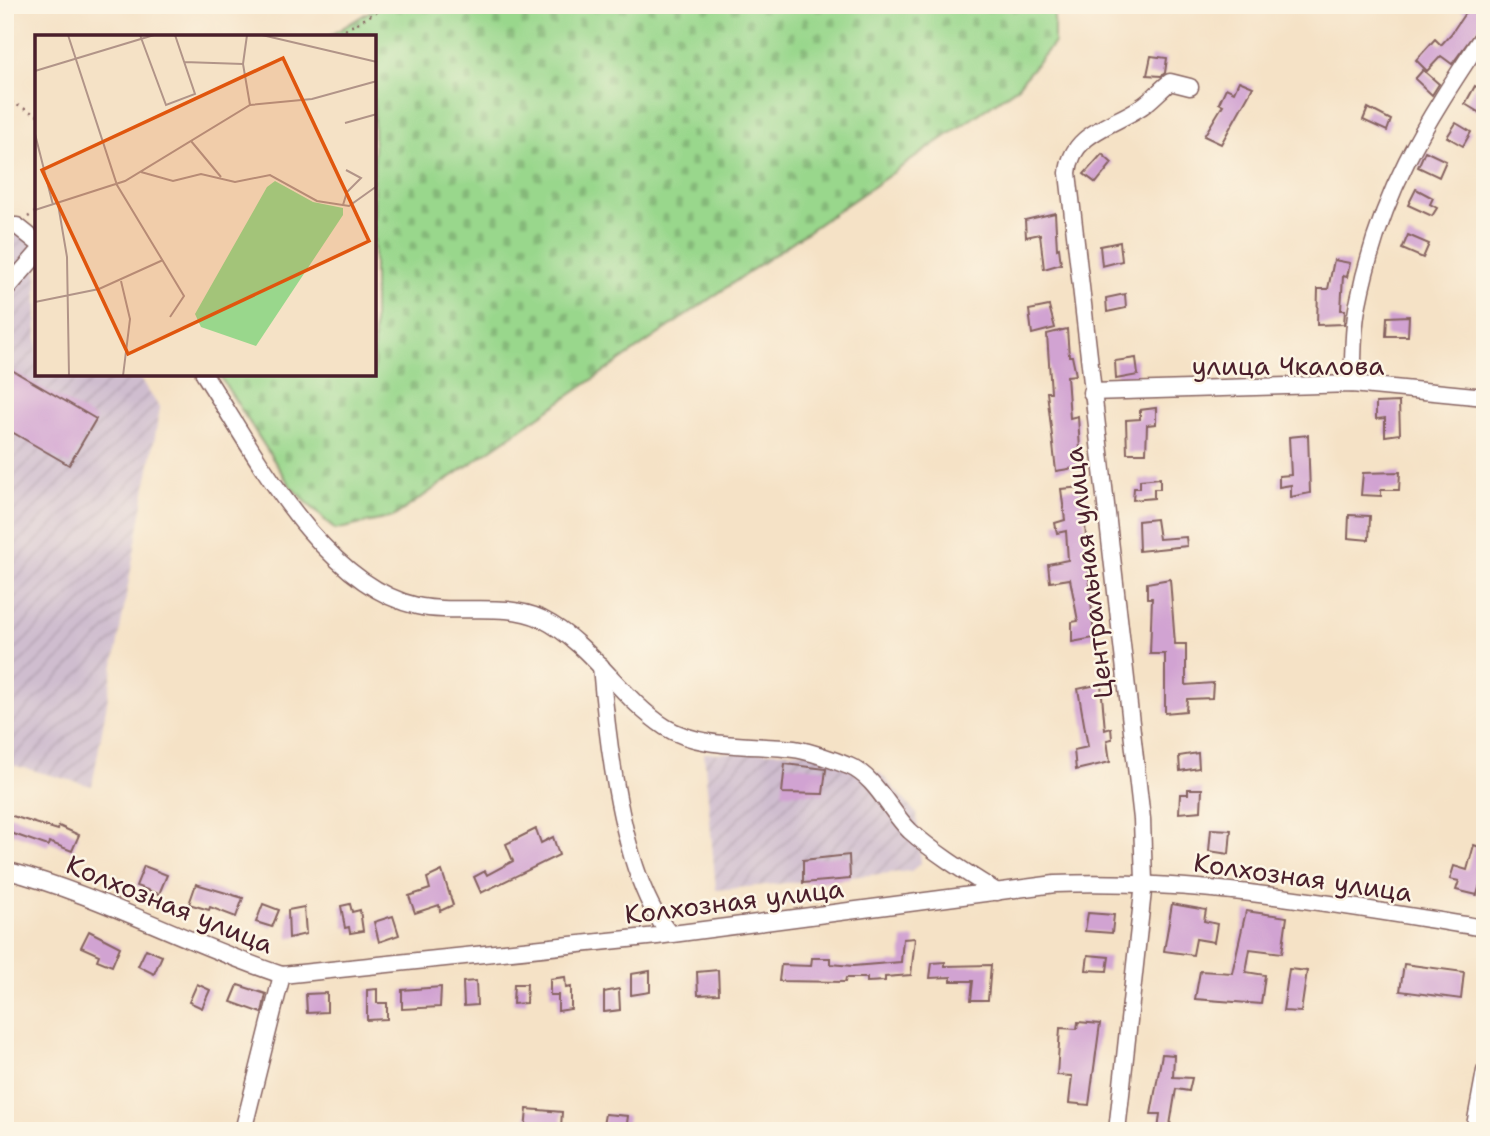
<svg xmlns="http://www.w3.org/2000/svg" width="1490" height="1136" viewBox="0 0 1490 1136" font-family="'Shantell Sans',sans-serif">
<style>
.industrial{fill:url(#industrial-furrows)}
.cemetery{fill:url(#cemetery-stones);stroke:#727b5c;stroke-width:2}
.building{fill:#d1a3d2}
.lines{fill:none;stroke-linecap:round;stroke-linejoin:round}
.minor-casing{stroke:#866361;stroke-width:19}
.path{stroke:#866361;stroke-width:2.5;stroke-dasharray:2 5;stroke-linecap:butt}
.minor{stroke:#fff;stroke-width:16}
.labels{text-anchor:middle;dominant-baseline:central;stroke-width:5;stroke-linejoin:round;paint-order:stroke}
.street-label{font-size:26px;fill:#4a1f2b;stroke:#fcf5e5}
.inset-road{fill:none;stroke:#b19488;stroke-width:2}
.view{fill:#e0560e;fill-opacity:0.15;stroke:#e0560e;stroke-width:3.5}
.inset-edge{fill:none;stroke:#4a1f2b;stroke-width:3.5}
</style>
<defs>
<pattern id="industrial-furrows" width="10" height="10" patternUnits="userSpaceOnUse" patternTransform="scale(1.75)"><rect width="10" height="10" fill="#cfbdcf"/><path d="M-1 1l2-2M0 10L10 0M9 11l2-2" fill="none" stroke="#b3a2b2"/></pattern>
<pattern id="cemetery-stones" width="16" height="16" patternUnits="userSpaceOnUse" patternTransform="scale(1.75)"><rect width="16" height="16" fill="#99d78c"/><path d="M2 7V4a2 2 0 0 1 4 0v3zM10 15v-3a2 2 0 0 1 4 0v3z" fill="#85b879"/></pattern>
</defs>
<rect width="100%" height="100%" fill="#fcf5e5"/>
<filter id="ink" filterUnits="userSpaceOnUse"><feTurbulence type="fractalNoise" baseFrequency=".0143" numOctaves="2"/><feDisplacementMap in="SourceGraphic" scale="14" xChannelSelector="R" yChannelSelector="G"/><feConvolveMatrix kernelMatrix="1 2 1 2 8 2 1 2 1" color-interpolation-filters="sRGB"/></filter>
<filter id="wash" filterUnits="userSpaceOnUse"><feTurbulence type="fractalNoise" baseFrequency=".00686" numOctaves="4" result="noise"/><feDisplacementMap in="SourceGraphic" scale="28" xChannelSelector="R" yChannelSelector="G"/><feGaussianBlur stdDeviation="1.57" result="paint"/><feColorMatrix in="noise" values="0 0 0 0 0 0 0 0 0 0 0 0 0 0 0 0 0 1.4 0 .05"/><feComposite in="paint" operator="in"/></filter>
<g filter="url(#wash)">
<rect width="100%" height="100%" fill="#f5e2c6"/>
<!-- industrial -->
<g class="industrial">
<path d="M 37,229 L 37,374 L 137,375 L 160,408 L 92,786 L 5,763 L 5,238 Z"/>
<path d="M 834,751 L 881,774 L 917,814 L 921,863 L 911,871 L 716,890 L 704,753 Z"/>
</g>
<!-- cemetery -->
<path class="cemetery" d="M 380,5 L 1054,5 L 1054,43 L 1016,88 L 393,517 L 335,530 L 291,487 L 219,375 L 374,374 L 374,37 L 328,37 Z"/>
<g id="blocks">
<!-- building -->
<g class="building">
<path d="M 1456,5 L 1479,5 L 1485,10 L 1485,19 L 1452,64 L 1441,56 L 1427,71 L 1416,60 L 1435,39 L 1441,45 L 1451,34 L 1465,13 Z"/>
<path d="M 1151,56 L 1167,58 L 1165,73 L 1161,76 L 1147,75 Z"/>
<path d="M 1423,70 L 1439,84 L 1432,95 L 1415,79 Z"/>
<path d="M 1239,81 L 1253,87 L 1221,144 L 1204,136 L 1223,105 L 1219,103 L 1226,88 L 1234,92 Z"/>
<path d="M 1475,86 L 1485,92 L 1485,116 L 1465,104 Z"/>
<path d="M 1368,108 L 1391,120 L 1387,131 L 1363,120 Z"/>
<path d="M 1456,123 L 1471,132 L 1463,146 L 1447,137 Z"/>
<path d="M 1425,151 L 1446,161 L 1439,177 L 1418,167 Z"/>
<path d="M 1102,154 L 1112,163 L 1096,183 L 1084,174 Z"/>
<path d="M 1416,189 L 1433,198 L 1430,204 L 1437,208 L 1432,216 L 1408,205 Z"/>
<path d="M 1055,213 L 1057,249 L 1059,248 L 1061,264 L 1044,269 L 1040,234 L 1026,237 L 1025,220 Z"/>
<path d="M 1408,235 L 1429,244 L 1423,258 L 1402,249 Z"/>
<path d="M 1120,242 L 1122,261 L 1102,266 L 1100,246 Z"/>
<path d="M 1334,260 L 1350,263 L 1347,277 L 1343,276 L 1341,310 L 1345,310 L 1344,324 L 1317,325 L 1318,289 L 1328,289 Z"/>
<path d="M 1125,294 L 1126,308 L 1107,312 L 1106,298 Z"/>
<path d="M 1049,306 L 1055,328 L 1032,334 L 1029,310 Z"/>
<path d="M 1409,316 L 1408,336 L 1386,336 L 1387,317 Z"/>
<path d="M 1067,329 L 1069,356 L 1072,356 L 1076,375 L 1067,376 L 1070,418 L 1078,416 L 1081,467 L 1056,471 L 1047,392 L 1051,392 L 1047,334 Z"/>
<path d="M 1136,358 L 1138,375 L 1116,379 L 1115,361 Z"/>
<path d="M 5,366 L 96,419 L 69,465 L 5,428 Z"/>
<path d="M 1399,402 L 1400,434 L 1385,436 L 1385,418 L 1376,419 L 1376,403 Z"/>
<path d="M 1156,408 L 1156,424 L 1147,425 L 1146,453 L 1127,453 L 1126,420 L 1140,419 L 1140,410 Z"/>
<path d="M 1308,435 L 1310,493 L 1291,497 L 1291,485 L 1279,487 L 1279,476 L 1291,475 L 1289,437 Z"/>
<path d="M 1400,472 L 1399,490 L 1381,490 L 1381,496 L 1361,495 L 1363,473 Z"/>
<path d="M 1160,478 L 1160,489 L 1154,489 L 1154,498 L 1133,500 L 1134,488 L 1140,488 L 1140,480 Z"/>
<path d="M 1082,487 L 1094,638 L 1072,642 L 1072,622 L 1078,621 L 1070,579 L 1050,582 L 1048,564 L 1068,560 L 1066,531 L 1057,533 L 1055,523 L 1065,520 L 1061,489 Z"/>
<path d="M 1349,515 L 1370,516 L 1369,540 L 1348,538 Z"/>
<path d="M 1156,519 L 1159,539 L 1186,537 L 1187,546 L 1139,551 L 1138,521 Z"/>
<path d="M 1170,579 L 1175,644 L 1186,644 L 1186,685 L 1213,683 L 1212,698 L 1187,699 L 1186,711 L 1165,713 L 1165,654 L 1150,654 L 1152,598 L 1147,598 L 1147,583 Z"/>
<path d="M 1101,684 L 1105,730 L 1111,728 L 1112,739 L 1107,740 L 1110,762 L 1076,770 L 1074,750 L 1088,747 L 1078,689 Z"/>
<path d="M 1198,753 L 1199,768 L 1180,771 L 1179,756 Z"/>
<path d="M 785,764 L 826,769 L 823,794 L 782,793 Z"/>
<path d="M 1188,789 L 1202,789 L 1201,811 L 1179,813 L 1180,794 L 1188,794 Z"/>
<path d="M 9,815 L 58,830 L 59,826 L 79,835 L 72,851 L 49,842 L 48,846 L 5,831 Z"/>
<path d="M 536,829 L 541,843 L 553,837 L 559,855 L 481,893 L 474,877 L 485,871 L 487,875 L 513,861 L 506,844 Z"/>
<path d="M 1211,829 L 1231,830 L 1229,854 L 1209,851 Z"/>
<path d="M 1474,845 L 1485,849 L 1485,867 L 1477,895 L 1456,890 L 1459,881 L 1450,879 L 1454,866 L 1467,870 Z"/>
<path d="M 849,855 L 850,879 L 803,883 L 803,860 Z"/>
<path d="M 144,866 L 167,875 L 159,894 L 136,886 Z"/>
<path d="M 442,871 L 453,905 L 440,911 L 439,905 L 415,913 L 409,896 L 430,889 L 427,878 Z"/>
<path d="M 196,884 L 243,898 L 236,917 L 210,907 L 209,910 L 189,904 Z"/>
<path d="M 263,904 L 279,910 L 272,927 L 256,922 Z"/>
<path d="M 350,904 L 352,912 L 360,910 L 363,931 L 350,933 L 349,927 L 345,928 L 341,906 Z"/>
<path d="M 1172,904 L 1206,910 L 1204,921 L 1217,924 L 1214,942 L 1196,939 L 1193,955 L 1164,951 Z"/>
<path d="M 304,907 L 306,934 L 289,938 L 288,910 Z"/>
<path d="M 1246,911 L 1287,917 L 1282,953 L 1250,949 L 1246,972 L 1265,975 L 1261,1004 L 1195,999 L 1200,971 L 1232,973 Z"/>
<path d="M 1088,913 L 1114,915 L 1112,933 L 1085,931 Z"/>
<path d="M 393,916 L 399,935 L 379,942 L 374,922 Z"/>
<path d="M 89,931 L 120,947 L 112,966 L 97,960 L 99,955 L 81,947 Z"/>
<path d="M 915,938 L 911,975 L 885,977 L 885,981 L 867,982 L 867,978 L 846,978 L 845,982 L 779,981 L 781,965 L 811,966 L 812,958 L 830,958 L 830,964 L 853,966 L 901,962 L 903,939 Z"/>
<path d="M 146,949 L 162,956 L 154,974 L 138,966 Z"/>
<path d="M 1088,955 L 1109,957 L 1107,971 L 1086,970 Z"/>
<path d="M 945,962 L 945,966 L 991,965 L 988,1000 L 971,1000 L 973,981 L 951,981 L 951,977 L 930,978 L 932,963 Z"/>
<path d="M 1404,964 L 1464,972 L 1461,999 L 1400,991 Z"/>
<path d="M 1289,969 L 1307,971 L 1301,1012 L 1283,1011 Z"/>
<path d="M 718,970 L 719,994 L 698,995 L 697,972 Z"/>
<path d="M 650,971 L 650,992 L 631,995 L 631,974 Z"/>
<path d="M 565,977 L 566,988 L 571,987 L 571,1009 L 558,1011 L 558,995 L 550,995 L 550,979 Z"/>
<path d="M 476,981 L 477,1005 L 464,1006 L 463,982 Z"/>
<path d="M 197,984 L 210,990 L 202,1008 L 189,1002 Z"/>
<path d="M 514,984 L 527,984 L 526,1003 L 513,1004 Z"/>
<path d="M 238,985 L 266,994 L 262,1013 L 231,1002 Z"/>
<path d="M 441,987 L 440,1007 L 402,1009 L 402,990 Z"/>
<path d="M 377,989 L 377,1003 L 387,1003 L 387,1019 L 367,1020 L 367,990 Z"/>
<path d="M 619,989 L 620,1010 L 604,1012 L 604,992 Z"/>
<path d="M 327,993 L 327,1012 L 307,1013 L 306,994 Z"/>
<path d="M 1078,1022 L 1100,1024 L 1089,1105 L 1069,1103 L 1072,1076 L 1057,1075 L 1060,1028 L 1077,1029 Z"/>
<path d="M 1162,1054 L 1174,1055 L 1173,1077 L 1192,1078 L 1189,1091 L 1176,1089 L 1169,1131 L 1158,1131 L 1160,1114 L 1151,1114 Z"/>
<path d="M 527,1109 L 562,1112 L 561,1127 L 525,1131 Z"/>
<path d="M 605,1114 L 628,1116 L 626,1131 L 602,1131 Z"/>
</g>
</g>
</g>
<g filter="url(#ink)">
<use href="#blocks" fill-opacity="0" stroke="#866361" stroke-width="2"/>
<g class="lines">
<defs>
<g id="minor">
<path d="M 5,226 L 17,226 L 37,242"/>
<path d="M 5,291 L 37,254"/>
<path d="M 204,374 C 254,451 321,584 417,606 C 457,615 503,601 542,619 C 592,644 619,697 665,727 C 700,749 753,744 794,749 C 811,751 833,760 849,766 C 876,777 890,812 910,831 C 937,855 967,873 997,892"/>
<path d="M 1352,384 C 1354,358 1352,330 1358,304 C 1380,193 1423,126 1485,33"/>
<path d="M 1091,392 L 1352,384 L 1485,397"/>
<path d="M 601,666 C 607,738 622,880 670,934"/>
<path d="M 5,870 C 101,895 188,944 282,975 L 657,936 L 1055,884 C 1199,878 1343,906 1485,928"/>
<path d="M 243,1131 L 282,975"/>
<path d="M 1117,1131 L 1144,882 L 1142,819 L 1068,173 C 1071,133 1113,126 1141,107 C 1151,101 1160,90 1170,82 L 1190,87"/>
<path d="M 1474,1131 L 1485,1071"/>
</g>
</defs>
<!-- minor casing -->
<use href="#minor" class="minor-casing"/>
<!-- path -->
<g class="path">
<path d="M 333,37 L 388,5"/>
<path d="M 5,99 L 37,115"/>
<path d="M 28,217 L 37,211"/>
</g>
<!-- minor -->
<use href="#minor" class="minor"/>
</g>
</g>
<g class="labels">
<!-- street labels -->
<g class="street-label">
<text x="1288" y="365">улица Чкалова</text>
<text transform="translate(1088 573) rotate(-97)">Центральная улица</text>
<text transform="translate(1303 877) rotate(8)">Колхозная улица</text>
<text transform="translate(734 901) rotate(-7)">Колхозная улица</text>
<text transform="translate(170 904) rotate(22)">Колхозная улица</text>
</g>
</g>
<!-- overview -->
<g transform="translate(35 35)">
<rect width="341" height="341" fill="#f5e2c6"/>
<path d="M 240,146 L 278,167 L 308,173 L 308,180 L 221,311 L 166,292 L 160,279 L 232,152 Z" fill="#99d78c"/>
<path class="inset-road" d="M 33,0 L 82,150 L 149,261 L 135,282M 105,0 L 131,70 L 160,59 L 140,0M 212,0 L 208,29 L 215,70M 227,0 L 342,27M 149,27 L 208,29M 0,36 L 119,0M 310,88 L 342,79M 0,99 L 18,170M 156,106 L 186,142M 106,137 L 138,146 L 166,139 L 200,147 L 235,140 L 282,166 L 314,171 L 342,151M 23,169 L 32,222 L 34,341M 308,170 L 312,157 L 326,143 L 311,135M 0,175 L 90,146 L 215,70 L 277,64 L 342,46M 86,246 L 95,284 L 88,341M 0,267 L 64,254 L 128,225"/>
<path class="view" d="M 248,23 L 334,206 L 93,319 L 7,135 Z"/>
<rect width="341" height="341" class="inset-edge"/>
</g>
<!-- margin -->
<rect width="1490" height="1136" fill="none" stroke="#fcf5e5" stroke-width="28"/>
</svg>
